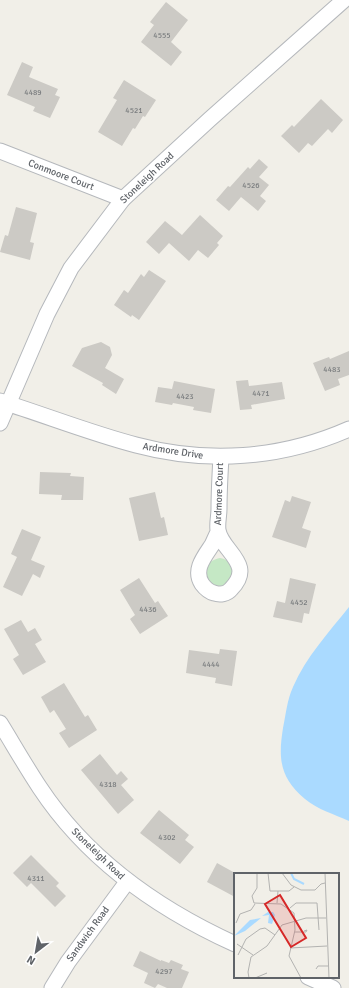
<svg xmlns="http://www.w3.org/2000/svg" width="349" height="988" viewBox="0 0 349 988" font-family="Signika,sans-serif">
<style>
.green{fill:#c5e8c5}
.water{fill:#aadaff}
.building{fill:#cccac5}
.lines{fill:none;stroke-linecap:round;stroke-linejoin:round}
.minor-casing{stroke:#b5b8bc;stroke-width:17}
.minor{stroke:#fff;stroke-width:15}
.labels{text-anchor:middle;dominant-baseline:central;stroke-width:3.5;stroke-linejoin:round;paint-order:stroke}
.number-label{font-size:8px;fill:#7a7d7f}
.street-label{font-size:10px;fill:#5f6368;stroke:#fff}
.inset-river{fill:none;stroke:#aadaff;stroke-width:2}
.inset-road{fill:none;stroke:#b3b3b1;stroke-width:1}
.view{fill:#d62828;fill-opacity:0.15;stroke:#d62828;stroke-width:2}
.inset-edge{fill:none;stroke:#5f6368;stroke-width:2}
</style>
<rect width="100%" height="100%" fill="#f1efe8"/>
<!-- green -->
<path class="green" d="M 220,558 C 230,560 231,564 235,574 L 224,587 L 213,586 L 206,578 C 206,566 207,561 220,558 Z"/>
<!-- water -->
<path class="water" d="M 349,607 L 349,821 C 334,814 318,810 305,799 C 280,778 278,759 283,728 C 286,714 287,700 293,687 C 306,657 329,632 349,607 Z"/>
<!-- building -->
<g class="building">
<path d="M 166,2 L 188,20 L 171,42 L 182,52 L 171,66 L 141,42 L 154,25 L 150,22 Z"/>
<path d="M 22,62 L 33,67 L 29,77 L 58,89 L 55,95 L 60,97 L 50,118 L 33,111 L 35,107 L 7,95 Z"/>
<path d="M 124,80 L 156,100 L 145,117 L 143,116 L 135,129 L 133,128 L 122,146 L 98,132 L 117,100 L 113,98 Z"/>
<path d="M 321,99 L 343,120 L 332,133 L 328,129 L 312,146 L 308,143 L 299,153 L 281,136 L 292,125 L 294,127 Z"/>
<path d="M 259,159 L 268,167 L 259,177 L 269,185 L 260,196 L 266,201 L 258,211 L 241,197 L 229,211 L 216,200 L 228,186 L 230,187 L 248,167 L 250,169 Z"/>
<path d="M 16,207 L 37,213 L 30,242 L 34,243 L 30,260 L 0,252 L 5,235 L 8,236 Z"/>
<path d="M 200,215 L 223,236 L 217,243 L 219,245 L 208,258 L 198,250 L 189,261 L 169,243 L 159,254 L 146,242 L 165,221 L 182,235 Z"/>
<path d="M 149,270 L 166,281 L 139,320 L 132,315 L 131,317 L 114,305 L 124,290 L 128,293 L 141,274 L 144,277 Z"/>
<path d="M 101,342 L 110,347 L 112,355 L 105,368 L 124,379 L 116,394 L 102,385 L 103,383 L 72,366 L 82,348 Z"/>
<path d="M 349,351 L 349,375 L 338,379 L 340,385 L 325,391 L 313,363 L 329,357 L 330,359 Z"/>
<path d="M 248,380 L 249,386 L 282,382 L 285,399 L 251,405 L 252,409 L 240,410 L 236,381 Z"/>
<path d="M 174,381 L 215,389 L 211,413 L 193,410 L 194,407 L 173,403 L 172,405 L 155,402 L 158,387 L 172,389 Z"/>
<path d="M 40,472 L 71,473 L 70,476 L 84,477 L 83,500 L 61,500 L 62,495 L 39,494 Z"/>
<path d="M 155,492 L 161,518 L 164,517 L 168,535 L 139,541 L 129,498 Z"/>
<path d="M 292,496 L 311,502 L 302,528 L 311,531 L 306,548 L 272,537 L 285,500 L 290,502 Z"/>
<path d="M 22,529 L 41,537 L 31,560 L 45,566 L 40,578 L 33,574 L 22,596 L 3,587 L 17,557 L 11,554 Z"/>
<path d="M 139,578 L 155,603 L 158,601 L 168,616 L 140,634 L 130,619 L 135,615 L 120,590 Z"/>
<path d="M 290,578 L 316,584 L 309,614 L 304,613 L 302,623 L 273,617 L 277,601 L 285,603 Z"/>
<path d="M 21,620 L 28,632 L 35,628 L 42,640 L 35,644 L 46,662 L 23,675 L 13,659 L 19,655 L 4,629 Z"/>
<path d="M 220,649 L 237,651 L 232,686 L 215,683 L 216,678 L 186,673 L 189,650 L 219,654 Z"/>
<path d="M 64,683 L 85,717 L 88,715 L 97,730 L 69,748 L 59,733 L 66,729 L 54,710 L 50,713 L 41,697 Z"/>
<path d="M 100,754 L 117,775 L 121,771 L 128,779 L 121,785 L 134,800 L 118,814 L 81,770 Z"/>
<path d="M 159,810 L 189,835 L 185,840 L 194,847 L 180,864 L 140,833 Z"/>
<path d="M 31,855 L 59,883 L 56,886 L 66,896 L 55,907 L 31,883 L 27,887 L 13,873 Z"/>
<path d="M 217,863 L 235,873 L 235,897 L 207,882 Z"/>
<path d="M 140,951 L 161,961 L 161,960 L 169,963 L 171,960 L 183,965 L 181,969 L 189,972 L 182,988 L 167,988 L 158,984 L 155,988 L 144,983 L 148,973 L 133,966 Z"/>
</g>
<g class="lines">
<defs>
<g id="minor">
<path d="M 0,151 L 123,199"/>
<path d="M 0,401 C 45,415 90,433 136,445 C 207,464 281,459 349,429"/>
<path d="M 0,423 L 47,314 L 71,268 L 123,199 L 210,119 L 344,0"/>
<path d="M 218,532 C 216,536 214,541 212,545 C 204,557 193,570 202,584 C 205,588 210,592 214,593 C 220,595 227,594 231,589 C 256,564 221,551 218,530 C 217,523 219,516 219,509 C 219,491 220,474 221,457"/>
<path d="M 0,723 C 13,744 26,767 40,788 C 87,859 158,909 235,944"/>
<path d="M 308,977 L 333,988"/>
<path d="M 52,988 L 68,962 L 127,882"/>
</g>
</defs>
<!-- minor casing -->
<use href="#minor" class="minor-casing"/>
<!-- minor -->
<use href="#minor" class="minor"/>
</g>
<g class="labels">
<!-- number labels -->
<g class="number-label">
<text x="162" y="35">4555</text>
<text x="33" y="92">4489</text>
<text x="134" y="110">4521</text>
<text x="251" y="185">4526</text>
<text x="332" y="369">4483</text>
<text x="261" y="393">4471</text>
<text x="185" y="396">4423</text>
<text x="299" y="602">4452</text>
<text x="148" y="609">4436</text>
<text x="211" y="664">4444</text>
<text x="108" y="784">4318</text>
<text x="167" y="837">4302</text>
<text x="36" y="878">4311</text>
<text x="164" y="971">4297</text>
</g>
<!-- street labels -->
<g class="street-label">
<text transform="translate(61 175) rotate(21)">Conmoore Court</text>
<text transform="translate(147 178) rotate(-43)">Stoneleigh Road</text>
<text transform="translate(173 451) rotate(9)">Ardmore Drive</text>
<text transform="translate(219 494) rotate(-88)">Ardmore Court</text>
<text transform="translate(98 854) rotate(44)">Stoneleigh Road</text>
<text transform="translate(88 934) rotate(-54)">Sandwich Road</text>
</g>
</g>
<!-- overview -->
<g transform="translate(234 873)">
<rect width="105" height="105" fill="#f1efe8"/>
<path d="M 34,39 L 39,39 L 41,42 L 38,51 L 34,50 L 35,42 L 28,43 ZM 27,45 L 11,58 L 0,63 L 16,47 Z" fill="#aadaff"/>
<path class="inset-river" d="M 57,0 L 60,6 L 70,11"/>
<path class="inset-road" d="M 23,0 L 23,15 L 18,23 L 20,30 L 47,31 L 60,40 L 61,57 L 55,83 L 67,105M 34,0 L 36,18 L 55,18 L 60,14M 48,0 L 57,12 L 67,17 L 81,17 L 87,11 L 91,10M 91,0 L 95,105M 43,30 L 44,18M 56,35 L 62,30 L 83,30 L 85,57M 2,50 L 6,41 L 17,37 L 21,31M 61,59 L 72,59 L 73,57 L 70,58M 3,71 L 19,82M 56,75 L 93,73M 4,82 L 12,66 L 26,56 L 31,55 L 41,62M 82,96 L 84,93 L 94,93M 15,105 L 14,99 L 17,84 L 33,73 L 48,52 L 72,45 L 92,45M 21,105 L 33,100"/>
<path class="view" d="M 46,22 L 72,65 L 57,74 L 31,31 Z"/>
<rect width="105" height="105" class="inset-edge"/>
</g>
<!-- north arrow -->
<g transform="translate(36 952) rotate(211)" stroke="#ffffff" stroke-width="3" paint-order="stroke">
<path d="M0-3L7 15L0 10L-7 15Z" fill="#5f6368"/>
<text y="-6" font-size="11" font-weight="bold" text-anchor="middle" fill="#5f6368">N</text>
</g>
</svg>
